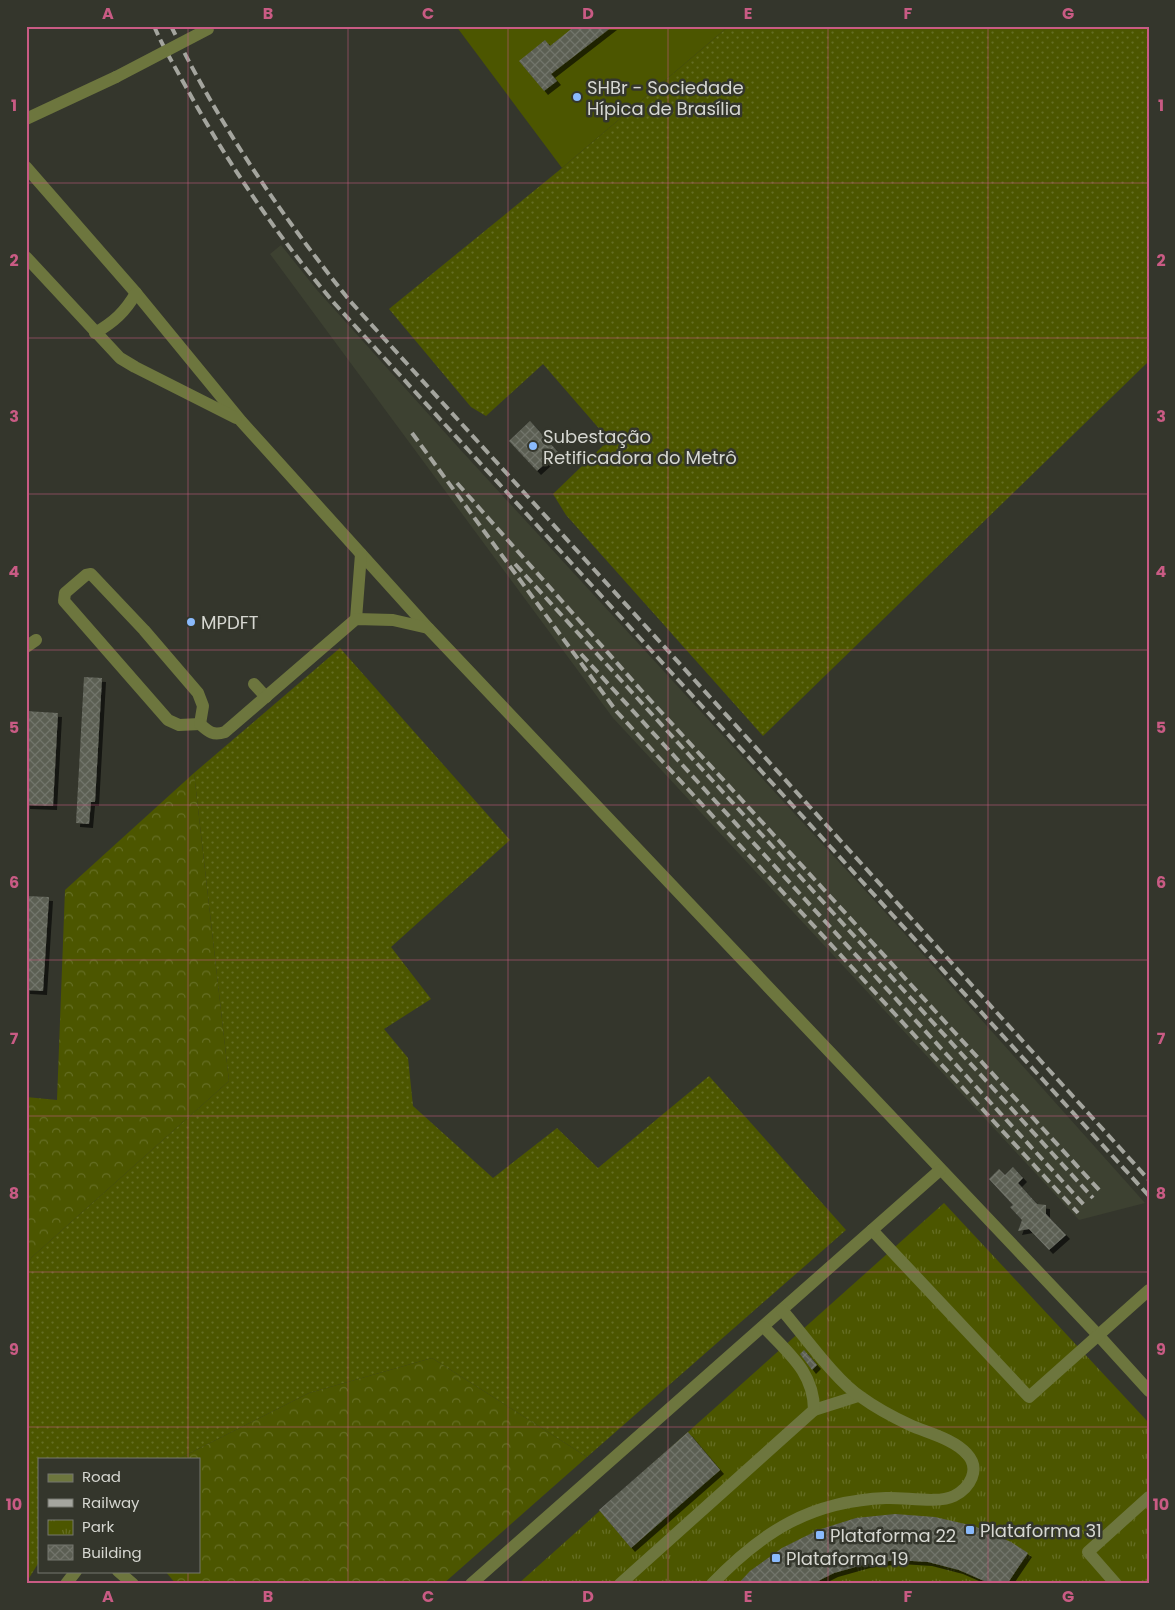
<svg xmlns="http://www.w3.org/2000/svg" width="1175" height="1610" viewBox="0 0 1175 1610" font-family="Poppins,sans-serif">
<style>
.built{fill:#3d4131}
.grass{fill:url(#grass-dots)}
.forest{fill:url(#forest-crowns)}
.park{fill:url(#park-tufts)}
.pitch{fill:#4c5600}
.building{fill:url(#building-cross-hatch);filter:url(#shadow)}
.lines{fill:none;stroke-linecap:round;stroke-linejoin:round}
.minor{stroke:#6d763e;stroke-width:12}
.rail{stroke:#a4a59e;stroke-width:4;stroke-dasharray:10 5;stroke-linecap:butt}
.minor-bridge{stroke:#6d763e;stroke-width:12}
.grid{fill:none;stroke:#c95b84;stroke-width:1;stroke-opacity:0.55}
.poi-dot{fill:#8abafc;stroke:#34362c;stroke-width:2}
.labels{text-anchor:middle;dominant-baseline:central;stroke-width:5;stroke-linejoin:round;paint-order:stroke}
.poi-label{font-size:18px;fill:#d6d7d1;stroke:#34362c;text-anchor:start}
.neatline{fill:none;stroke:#c95b84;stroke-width:2}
.grid-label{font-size:16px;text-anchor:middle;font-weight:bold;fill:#c95b84}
</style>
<defs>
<pattern id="grass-dots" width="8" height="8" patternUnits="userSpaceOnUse" patternTransform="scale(1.25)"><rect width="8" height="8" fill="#4c5600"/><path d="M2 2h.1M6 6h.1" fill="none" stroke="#656e24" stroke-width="1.8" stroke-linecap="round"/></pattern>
<pattern id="forest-crowns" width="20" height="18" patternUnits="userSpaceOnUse" patternTransform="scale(1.25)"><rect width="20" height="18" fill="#4c5600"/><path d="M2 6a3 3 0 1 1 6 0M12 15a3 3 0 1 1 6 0" fill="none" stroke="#656e24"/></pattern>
<pattern id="park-tufts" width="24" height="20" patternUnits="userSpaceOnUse" patternTransform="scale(1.25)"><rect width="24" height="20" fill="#4c5600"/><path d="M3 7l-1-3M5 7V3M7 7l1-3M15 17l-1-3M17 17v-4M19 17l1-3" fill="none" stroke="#656e24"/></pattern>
<pattern id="building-cross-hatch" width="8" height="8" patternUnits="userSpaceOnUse" patternTransform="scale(1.25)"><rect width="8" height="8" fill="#5b5e53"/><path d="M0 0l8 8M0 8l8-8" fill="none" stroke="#72746b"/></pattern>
<filter id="shadow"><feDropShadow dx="4" dy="4" stdDeviation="0" flood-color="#0009"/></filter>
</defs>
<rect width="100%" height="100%" fill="#34362c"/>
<!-- built -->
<path class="built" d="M 281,245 L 317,290 L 458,447 L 895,923 L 1145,1203 L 1079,1220 L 613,718 L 270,254 Z"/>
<!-- grass -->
<g class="grass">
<path d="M 729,26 L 1149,26 L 1149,361 L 763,736 L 566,515 L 553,494 L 609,440 L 543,364 L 486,416 L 471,407 L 389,309 L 562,168 Z"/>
<path d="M 340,648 L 510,840 L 391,947 L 431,999 L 384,1029 L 408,1058 L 413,1106 L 493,1178 L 557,1128 L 598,1168 L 709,1076 L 846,1230 L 587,1457 L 432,1358 L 309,1393 L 178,1459 L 39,1459 L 39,1562 L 26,1583 L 26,1266 L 32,1257 L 229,1081 L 194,773 Z"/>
</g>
<!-- forest -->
<g class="forest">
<path d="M 194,773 L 229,1081 L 32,1257 L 26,1266 L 26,1097 L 57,1100 L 65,890 Z"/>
<path d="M 432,1358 L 587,1457 L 443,1584 L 176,1584 L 165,1571 L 199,1571 L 199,1459 L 178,1459 L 309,1393 Z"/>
</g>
<!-- park -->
<path class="park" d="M 944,1203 L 1149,1423 L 1149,1584 L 518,1584 Z"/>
<!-- pitch -->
<path class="pitch" d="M 456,26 L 729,26 L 562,168 Z"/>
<!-- building -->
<g class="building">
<path d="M 575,26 L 613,26 L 551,74 L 557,81 L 544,91 L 519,61 L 545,40 L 550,46 Z"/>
<path d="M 530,421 L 558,452 L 537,471 L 509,441 Z"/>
<path d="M 84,677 L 102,678 L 95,802 L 91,802 L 89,824 L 76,823 Z"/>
<path d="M 26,711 L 58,713 L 53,806 L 26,805 Z"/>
<path d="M 26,896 L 49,897 L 43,991 L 26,990 Z"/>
<path d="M 1013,1167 L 1023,1178 L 1018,1183 L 1037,1204 L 1046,1205 L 1046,1214 L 1066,1235 L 1049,1250 L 1029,1229 L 1018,1231 L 1022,1220 L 1010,1207 L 1013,1205 L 989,1179 L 999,1169 L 1005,1175 Z"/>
<path d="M 804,1350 L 817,1365 L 812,1370 L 800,1354 Z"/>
<path d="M 688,1432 L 720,1470 L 631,1548 L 599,1510 Z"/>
<path d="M 895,1514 L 935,1517 L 974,1526 L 1011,1542 L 1028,1553 L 1007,1584 L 991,1584 L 959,1570 L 928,1562 L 897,1560 L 866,1564 L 834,1573 L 812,1584 L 738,1584 L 750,1571 L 782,1548 L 818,1530 L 856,1518 Z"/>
</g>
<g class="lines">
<!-- minor -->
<g class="minor">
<path d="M 26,119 L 116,77"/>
<path d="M 26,167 L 136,293 L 241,421 L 428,628 L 1099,1336 L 1149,1391"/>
<path d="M 26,257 L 120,358 L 135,367 L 236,418"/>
<path d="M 95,333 C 114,322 125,312 136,293"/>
<path d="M 91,574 L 144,630 L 198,693 L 203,706 L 200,724 L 179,725 L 168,720 L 64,601 L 65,593 L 86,575 Z"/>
<path d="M 356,619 L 361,554"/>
<path d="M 26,647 L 36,640"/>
<path d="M 254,684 L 266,697"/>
<path d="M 200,724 C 209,732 213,736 225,732 L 356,619 L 393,620 L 428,628"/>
<path d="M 872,1230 L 1029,1397 L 1149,1290"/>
<path d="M 814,1410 L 858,1396"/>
<path d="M 118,1571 L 133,1584"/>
<path d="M 66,1584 L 76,1571"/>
<path d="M 471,1584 L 940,1170"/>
<path d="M 620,1584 L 814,1410 C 814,1372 788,1353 764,1327"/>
<path d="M 712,1584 C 763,1531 811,1501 886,1498 C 905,1497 938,1504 954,1496 C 970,1488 981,1469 967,1454 C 954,1439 928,1433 910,1425 C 893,1417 876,1408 861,1397 C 836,1381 803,1334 782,1310"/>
<path d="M 1116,1584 L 1088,1552 L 1149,1497"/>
</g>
<!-- rail -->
<g class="rail">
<path d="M 154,26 C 163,47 175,67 186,87 C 228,164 278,237 335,304 L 1149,1196"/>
<path d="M 171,26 C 219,125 281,215 350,301 L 1149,1180"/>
<path d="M 412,433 L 617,712 L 1078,1213"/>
<path d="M 457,483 L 641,690 L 1100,1191"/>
<path d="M 515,564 L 1093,1198"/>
<path d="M 581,654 L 1085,1206"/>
</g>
<!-- minor-bridge -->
<path class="minor-bridge" d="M 116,77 L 208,29"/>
</g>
<!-- grid -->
<path class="grid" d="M 188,26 L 188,1459M 348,26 L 348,1584M 508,26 L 508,1584M 668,26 L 668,1584M 828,26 L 828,1584M 988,26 L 988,1584M 26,183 L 1149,183M 26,338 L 1149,338M 26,494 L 1149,494M 26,650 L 1149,650M 26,805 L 1149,805M 26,960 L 1149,960M 26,1116 L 1149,1116M 26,1272 L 1149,1272M 26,1427 L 1149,1427M 188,1571 L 188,1584"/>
<!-- markers -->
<g class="poi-dot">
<circle cx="577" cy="97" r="5"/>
<circle cx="533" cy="446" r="5"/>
<circle cx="191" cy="622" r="5"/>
<rect x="965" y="1525" width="10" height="10" rx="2.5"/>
<rect x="815" y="1530" width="10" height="10" rx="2.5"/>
<rect x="771" y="1553" width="10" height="10" rx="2.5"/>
</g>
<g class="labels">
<!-- poi labels -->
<g class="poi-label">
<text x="587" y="87">SHBr - Sociedade<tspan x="587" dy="21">Hípica de Brasília</tspan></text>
<text x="543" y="436">Subestação<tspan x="543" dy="21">Retificadora do Metrô</tspan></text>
<text x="201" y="622">MPDFT</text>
<text x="980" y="1530">Plataforma 31</text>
<text x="830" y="1535">Plataforma 22</text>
<text x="786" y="1558">Plataforma 19</text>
</g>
</g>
<!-- border -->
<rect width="1175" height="1610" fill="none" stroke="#34362c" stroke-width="55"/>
<!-- legend -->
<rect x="38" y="1458" width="162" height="115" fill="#34362c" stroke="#75766e"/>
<rect x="48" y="1474" width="25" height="8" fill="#6d763e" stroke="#75766e"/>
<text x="82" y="1482" font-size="15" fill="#d6d7d1">Road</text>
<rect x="48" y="1499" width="25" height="8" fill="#a4a59e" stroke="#75766e"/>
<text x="82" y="1508" font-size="15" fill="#d6d7d1">Railway</text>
<rect x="48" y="1520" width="25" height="15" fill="url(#park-tufts)" stroke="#75766e"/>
<text x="82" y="1532" font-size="15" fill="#d6d7d1">Park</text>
<rect x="48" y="1545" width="25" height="15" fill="url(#building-cross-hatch)" stroke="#75766e"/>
<text x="82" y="1558" font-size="15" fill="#d6d7d1">Building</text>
<rect x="28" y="28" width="1120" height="1554" class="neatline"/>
<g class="grid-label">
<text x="108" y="19">A</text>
<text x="268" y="19">B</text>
<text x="428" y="19">C</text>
<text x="588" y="19">D</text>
<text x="748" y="19">E</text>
<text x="908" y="19">F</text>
<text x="1068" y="19">G</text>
<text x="14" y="111">1</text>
<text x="1161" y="111">1</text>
<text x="14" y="266">2</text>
<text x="1161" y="266">2</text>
<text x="14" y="422">3</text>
<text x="1161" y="422">3</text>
<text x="14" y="577">4</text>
<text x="1161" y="577">4</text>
<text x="14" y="733">5</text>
<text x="1161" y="733">5</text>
<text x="14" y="888">6</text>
<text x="1161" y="888">6</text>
<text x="14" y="1044">7</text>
<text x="1161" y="1044">7</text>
<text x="14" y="1199">8</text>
<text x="1161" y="1199">8</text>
<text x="14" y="1355">9</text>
<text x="1161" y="1355">9</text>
<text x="14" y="1510">10</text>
<text x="1161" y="1510">10</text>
<text x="108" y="1602">A</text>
<text x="268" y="1602">B</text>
<text x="428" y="1602">C</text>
<text x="588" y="1602">D</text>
<text x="748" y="1602">E</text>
<text x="908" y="1602">F</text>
<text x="1068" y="1602">G</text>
</g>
</svg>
